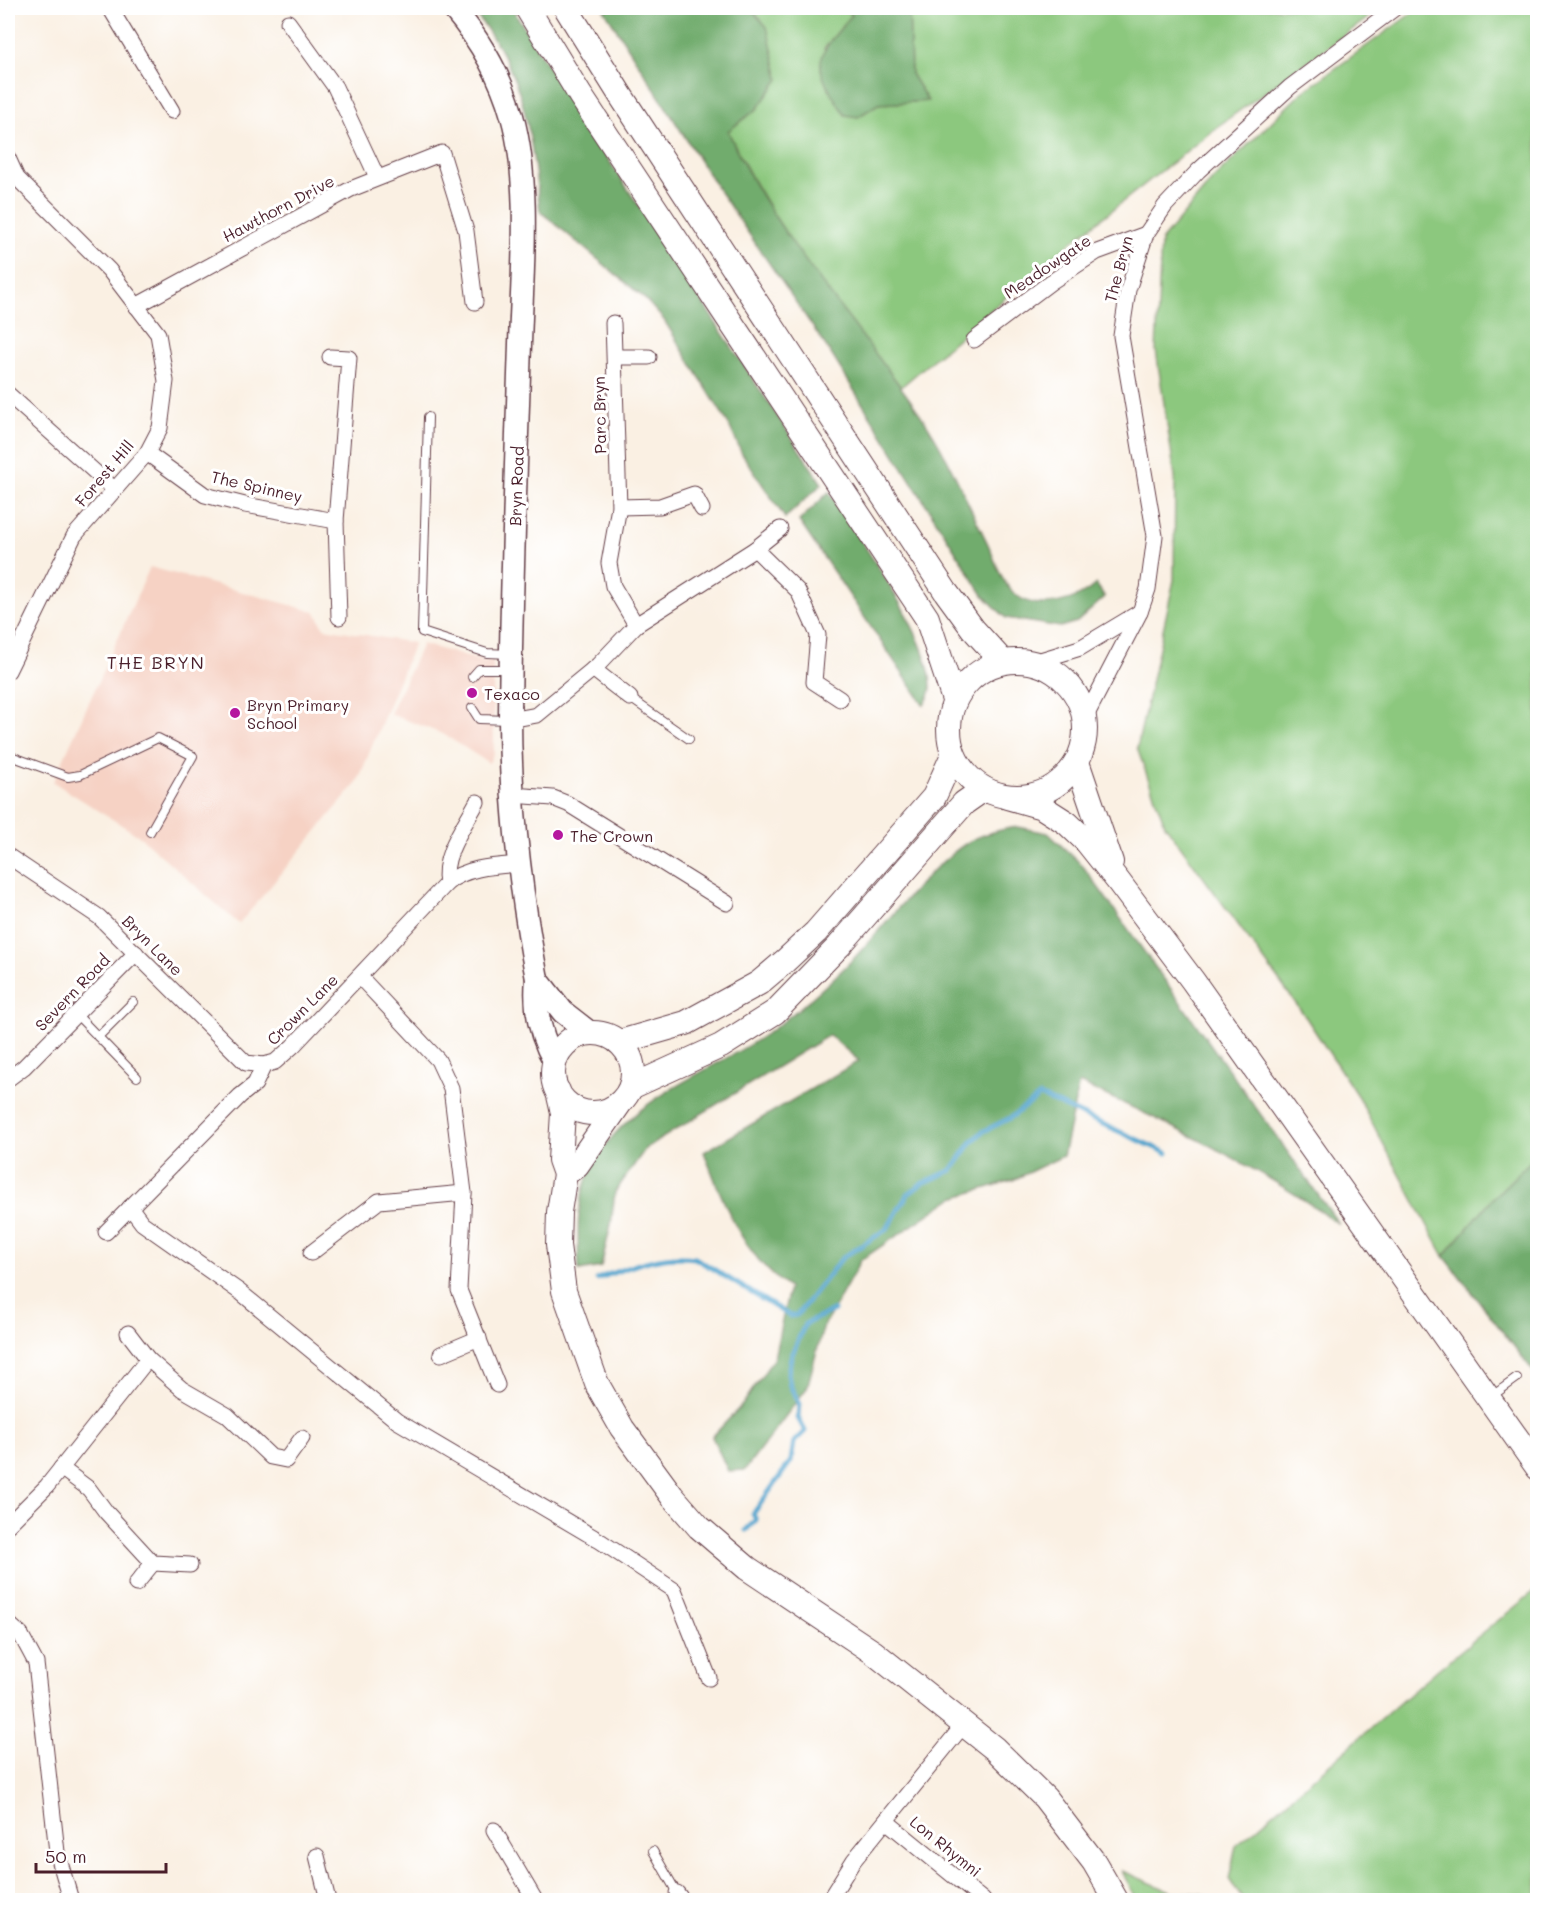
<svg xmlns="http://www.w3.org/2000/svg" width="1545" height="1908" viewBox="0 0 1545 1908" font-family="Mali,sans-serif">
<style>
.built{fill:#f6d2c4}
.green{fill:#8cc87e;stroke:#6b7454;stroke-width:1.5}
.forest{fill:#71ac6d;stroke:#5e664c;stroke-width:1.5}
.lines{fill:none;stroke-linecap:round;stroke-linejoin:round}
.stream{stroke:#53a4cd;stroke-width:5}
.lane-casing{stroke:#643e47;stroke-width:10}
.street-casing{stroke:#643e47;stroke-width:17}
.secondary-casing{stroke:#643e47;stroke-width:25}
.primary-casing{stroke:#643e47;stroke-width:26}
.lane{stroke:#fff;stroke-width:8}
.street{stroke:#fff;stroke-width:15}
.secondary{stroke:#fff;stroke-width:22}
.primary{stroke:#fff;stroke-width:24}
.poi-dot{fill:#b5179e;stroke:#fff;stroke-width:2}
.labels{text-anchor:middle;dominant-baseline:central;stroke-width:6;stroke-linejoin:round;paint-order:stroke}
.street-label{font-size:16px;fill:#4a1f2b;stroke:#fff}
.poi-label{font-size:16px;fill:#4a1f2b;stroke:#fff;text-anchor:start}
.neighbourhood-label{font-size:18px;letter-spacing:1.5px;fill:#4a1f2b;stroke:#fff}
</style>
<rect width="100%" height="100%" fill="#fff"/>
<filter id="ink" filterUnits="userSpaceOnUse"><feTurbulence type="fractalNoise" baseFrequency=".0167" numOctaves="2"/><feDisplacementMap in="SourceGraphic" scale="12" xChannelSelector="R" yChannelSelector="G"/><feConvolveMatrix kernelMatrix="1 2 1 2 8 2 1 2 1" color-interpolation-filters="sRGB"/></filter>
<filter id="wash" filterUnits="userSpaceOnUse"><feTurbulence type="fractalNoise" baseFrequency=".008" numOctaves="4" result="noise"/><feDisplacementMap in="SourceGraphic" scale="24" xChannelSelector="R" yChannelSelector="G"/><feGaussianBlur stdDeviation="1.35" result="paint"/><feColorMatrix in="noise" values="0 0 0 0 0 0 0 0 0 0 0 0 0 0 0 0 0 1.4 0 .05"/><feComposite in="paint" operator="in"/></filter>
<g filter="url(#wash)">
<rect width="100%" height="100%" fill="#faf0e3"/>
<!-- built -->
<g class="built">
<path d="M 150,567 L 316,612 L 324,628 L 414,643 L 357,783 L 239,924 L 139,836 L 53,782 Z"/>
<path d="M 422,644 L 482,661 L 493,660 L 494,752 L 489,763 L 443,734 L 390,714 Z"/>
</g>
<!-- green -->
<g class="green">
<path d="M 750,8 L 845,8 L 852,15 L 824,48 L 858,117 L 878,104 L 928,101 L 911,74 L 909,8 L 1382,8 L 1221,124 L 1059,252 L 901,387 C 837,307 771,224 728,131 L 757,109 L 767,27 Z"/>
<path d="M 1419,8 L 1537,8 L 1537,1155 L 1492,1199 L 1444,1256 L 1358,1097 L 1305,1016 L 1165,825 L 1137,748 L 1174,580 L 1175,477 L 1156,350 L 1161,241 L 1213,179 L 1300,94 Z"/>
<path d="M 1537,1589 L 1537,1900 L 1243,1900 L 1229,1879 L 1236,1846 L 1437,1670 Z"/>
<path d="M 1122,1871 L 1172,1892 L 1202,1894 L 1220,1900 L 1136,1900 Z"/>
</g>
<!-- forest -->
<g class="forest">
<path d="M 470,8 L 512,8 L 569,100 L 822,484 L 785,518 L 742,454 L 728,423 L 664,320 L 644,298 L 540,211 C 530,131 526,71 470,8 Z"/>
<path d="M 603,8 L 750,8 L 767,27 L 779,79 L 757,109 L 728,131 C 764,214 824,285 878,357 C 900,386 922,414 940,446 C 957,478 972,512 988,544 C 995,560 1002,584 1016,595 C 1038,613 1078,601 1096,584 L 1105,597 L 1077,622 L 1060,627 L 1006,618 L 983,595 L 828,349 L 716,186 Z"/>
<path d="M 845,8 L 909,8 L 911,74 L 928,101 L 878,104 L 858,117 L 845,115 C 810,62 813,61 852,15 Z"/>
<path d="M 829,492 C 858,538 932,637 931,688 C 931,694 927,700 924,705 L 799,521 Z"/>
<path d="M 1018,827 L 1048,833 L 1083,866 L 1339,1224 C 1258,1166 1170,1124 1079,1083 L 1063,1156 L 1013,1180 L 953,1198 L 861,1260 L 823,1328 L 807,1388 L 745,1470 L 728,1471 L 712,1437 L 743,1404 L 774,1358 L 789,1288 C 743,1256 723,1203 704,1152 L 859,1061 L 829,1035 L 646,1148 L 615,1192 L 611,1224 L 601,1267 L 579,1271 C 577,1228 575,1190 600,1153 C 642,1090 719,1070 776,1027 C 803,1006 832,981 855,957 C 885,925 937,857 974,839 C 988,832 1002,829 1018,827 Z"/>
<path d="M 1537,1155 L 1537,1376 L 1444,1256 L 1492,1199 Z"/>
</g>
<g class="lines">
<!-- stream -->
<g class="stream">
<path d="M 597,1279 C 630,1267 659,1253 695,1258 L 790,1316 L 797,1315 L 842,1258 L 887,1229 L 907,1195 L 921,1184 L 952,1170 L 971,1143 L 982,1132 L 1010,1118 L 1040,1096 L 1167,1153"/>
<path d="M 746,1530 L 756,1520 L 753,1514 L 791,1461 L 794,1442 L 805,1431 L 798,1418 L 799,1402 L 790,1386 L 788,1373 L 791,1357 L 805,1324 L 834,1310"/>
</g>
</g>
</g>
<g filter="url(#ink)">
<g class="lines">
<defs>
<g id="lane">
<path d="M 428,417 L 422,632 L 487,653 L 510,654"/>
<path d="M 472,677 L 479,669 L 508,669"/>
<path d="M 630,698 L 689,739"/>
<path d="M 472,708 L 479,719 L 509,720"/>
<path d="M 8,755 L 68,777 L 80,775 L 158,738 L 193,756 L 150,832"/>
<path d="M 76,1014 L 137,1077"/>
<path d="M 98,1037 L 133,1002"/>
<path d="M 1492,1396 L 1517,1378"/>
<path d="M 653,1851 L 677,1893"/>
</g>
<g id="street">
<path d="M 110,8 L 172,111"/>
<path d="M 288,22 L 335,87 L 377,177"/>
<path d="M 8,158 L 17,178 L 109,270 L 158,334 L 166,381 L 160,428 L 147,453 L 74,536 L 8,671"/>
<path d="M 136,306 L 351,189 L 442,153 L 466,231 L 475,302"/>
<path d="M 613,323 L 619,507 L 609,563 L 613,586 L 636,625"/>
<path d="M 974,340 L 1051,282 L 1097,252 L 1146,234"/>
<path d="M 330,357 L 349,358 L 336,521 L 339,617"/>
<path d="M 616,357 L 649,357"/>
<path d="M 8,394 L 114,489"/>
<path d="M 147,453 L 205,495 L 245,505 L 336,521"/>
<path d="M 619,507 L 660,506 L 694,494 L 702,509"/>
<path d="M 755,549 L 798,591 L 818,635 L 814,682 L 840,699"/>
<path d="M 1034,662 L 1080,648 L 1140,612"/>
<path d="M 593,669 L 630,698"/>
<path d="M 510,720 L 537,715 L 598,665 L 636,625 L 755,549 L 780,529"/>
<path d="M 1084,720 L 1140,612 L 1148,589 L 1155,536 L 1121,336 L 1128,290 L 1146,234 L 1165,206 L 1198,171 L 1290,87 L 1395,8"/>
<path d="M 512,795 L 553,798 L 568,804 L 727,903"/>
<path d="M 8,856 L 99,917 L 246,1063 L 264,1065"/>
<path d="M 447,883 C 441,856 465,825 477,802"/>
<path d="M 360,977 L 438,1060 L 451,1088 L 464,1193 L 459,1290 L 497,1385"/>
<path d="M 8,1079 L 24,1067 L 136,953"/>
<path d="M 130,1207 L 142,1223 L 240,1292 L 397,1421 L 600,1541 L 674,1590 L 709,1678"/>
<path d="M 106,1232 L 240,1096 L 255,1084 L 264,1065 L 275,1062 L 293,1046 L 447,883 C 466,867 496,866 520,864"/>
<path d="M 311,1253 L 379,1201 L 464,1193"/>
<path d="M 441,1354 L 479,1338"/>
<path d="M 148,1359 L 182,1389 L 227,1415 L 271,1457 L 286,1460 L 302,1438"/>
<path d="M 61,1468 L 89,1489 L 106,1512 L 153,1563 L 190,1565"/>
<path d="M 8,1525 L 47,1486 L 148,1359 L 128,1333"/>
<path d="M 136,1584 L 153,1563"/>
<path d="M 8,1623 L 21,1635 L 36,1663 L 57,1852 L 71,1900"/>
<path d="M 886,1821 L 983,1900"/>
<path d="M 494,1830 L 535,1900"/>
<path d="M 317,1856 L 328,1900"/>
<path d="M 677,1893 L 682,1900"/>
<path d="M 829,1900 L 854,1860 L 965,1723"/>
</g>
<g id="secondary">
<path d="M 453,8 C 479,39 501,76 512,116 C 531,182 522,275 520,344 C 516,468 511,593 510,717 C 510,804 521,894 537,979 C 534,1008 540,1036 555,1062"/>
<path d="M 537,979 L 563,1012 L 590,1033"/>
</g>
<g id="primary">
<path d="M 527,8 L 580,95 L 927,618 L 954,700"/>
<path d="M 566,8 L 621,96 L 946,592 L 973,629 L 1003,662"/>
<circle cx="1017" cy="729" r="68"/>
<path d="M 1077,762 L 1111,862"/>
<path d="M 1007,797 L 1042,807 L 1067,823 L 1087,842 L 1118,881 L 1193,981 L 1538,1468"/>
<circle cx="593" cy="1073" r="40"/>
<path d="M 620,1042 L 686,1023 L 759,983 L 785,961 L 816,932 L 934,797 L 953,755"/>
<path d="M 631,1087 L 721,1046 L 775,1012 L 839,946 L 964,803 L 984,789"/>
<path d="M 558,1091 L 563,1113 L 560,1160 L 565,1174 L 559,1212 L 558,1245 L 564,1291 L 597,1384 L 622,1428 L 672,1496 L 699,1527 L 747,1568 L 873,1652 L 995,1749 L 1045,1798 L 1094,1862 L 1116,1900"/>
<path d="M 565,1174 L 577,1165 L 620,1103"/>
</g>
</defs>
<!-- lane casing -->
<use href="#lane" class="lane-casing"/>
<!-- street casing -->
<use href="#street" class="street-casing"/>
<!-- secondary casing -->
<use href="#secondary" class="secondary-casing"/>
<!-- primary casing -->
<use href="#primary" class="primary-casing"/>
<!-- lane -->
<use href="#lane" class="lane"/>
<!-- street -->
<use href="#street" class="street"/>
<!-- secondary -->
<use href="#secondary" class="secondary"/>
<!-- primary -->
<use href="#primary" class="primary"/>
</g>
</g>
<!-- markers -->
<g class="poi-dot">
<circle cx="472" cy="693" r="6"/>
<circle cx="235" cy="713" r="6"/>
<circle cx="558" cy="835" r="6"/>
</g>
<g class="labels">
<!-- street labels -->
<g class="street-label">
<text transform="translate(278 208) rotate(-28)">Hawthorn Drive</text>
<text transform="translate(1047 266) rotate(-34)">Meadowgate</text>
<text transform="translate(1118 269) rotate(-75)">The Bryn</text>
<text transform="translate(599 415) rotate(-91)">Parc Bryn</text>
<text transform="translate(104 473) rotate(-50)">Forest Hill</text>
<text transform="translate(257 486) rotate(13)">The Spinney</text>
<text transform="translate(516 486) rotate(-88)">Bryn Road</text>
<text transform="translate(153 945) rotate(45)">Bryn Lane</text>
<text transform="translate(72 992) rotate(-46)">Severn Road</text>
<text transform="translate(302 1009) rotate(-45)">Crown Lane</text>
<text transform="translate(946 1846) rotate(39)">Lon Rhymni</text>
</g>
<!-- poi labels -->
<g class="poi-label">
<text x="484" y="693">Texaco</text>
<text x="247" y="704">Bryn Primary<tspan x="247" dy="18">School</tspan></text>
<text x="570" y="835">The Crown</text>
</g>
<!-- neighbourhood labels -->
<g class="neighbourhood-label">
<text x="156" y="662">THE BRYN</text>
</g>
</g>
<!-- margin -->
<rect width="1545" height="1908" fill="none" stroke="#fff" stroke-width="30"/>
<!-- scale -->
<path d="M36 1863v9h130v-9" fill="none" stroke="#4a1f2b" stroke-width="3"/>
<text x="45" y="1863" font-size="18" fill="#4a1f2b" stroke="#ffffff" stroke-width="4.5" paint-order="stroke">50 m</text>
</svg>
